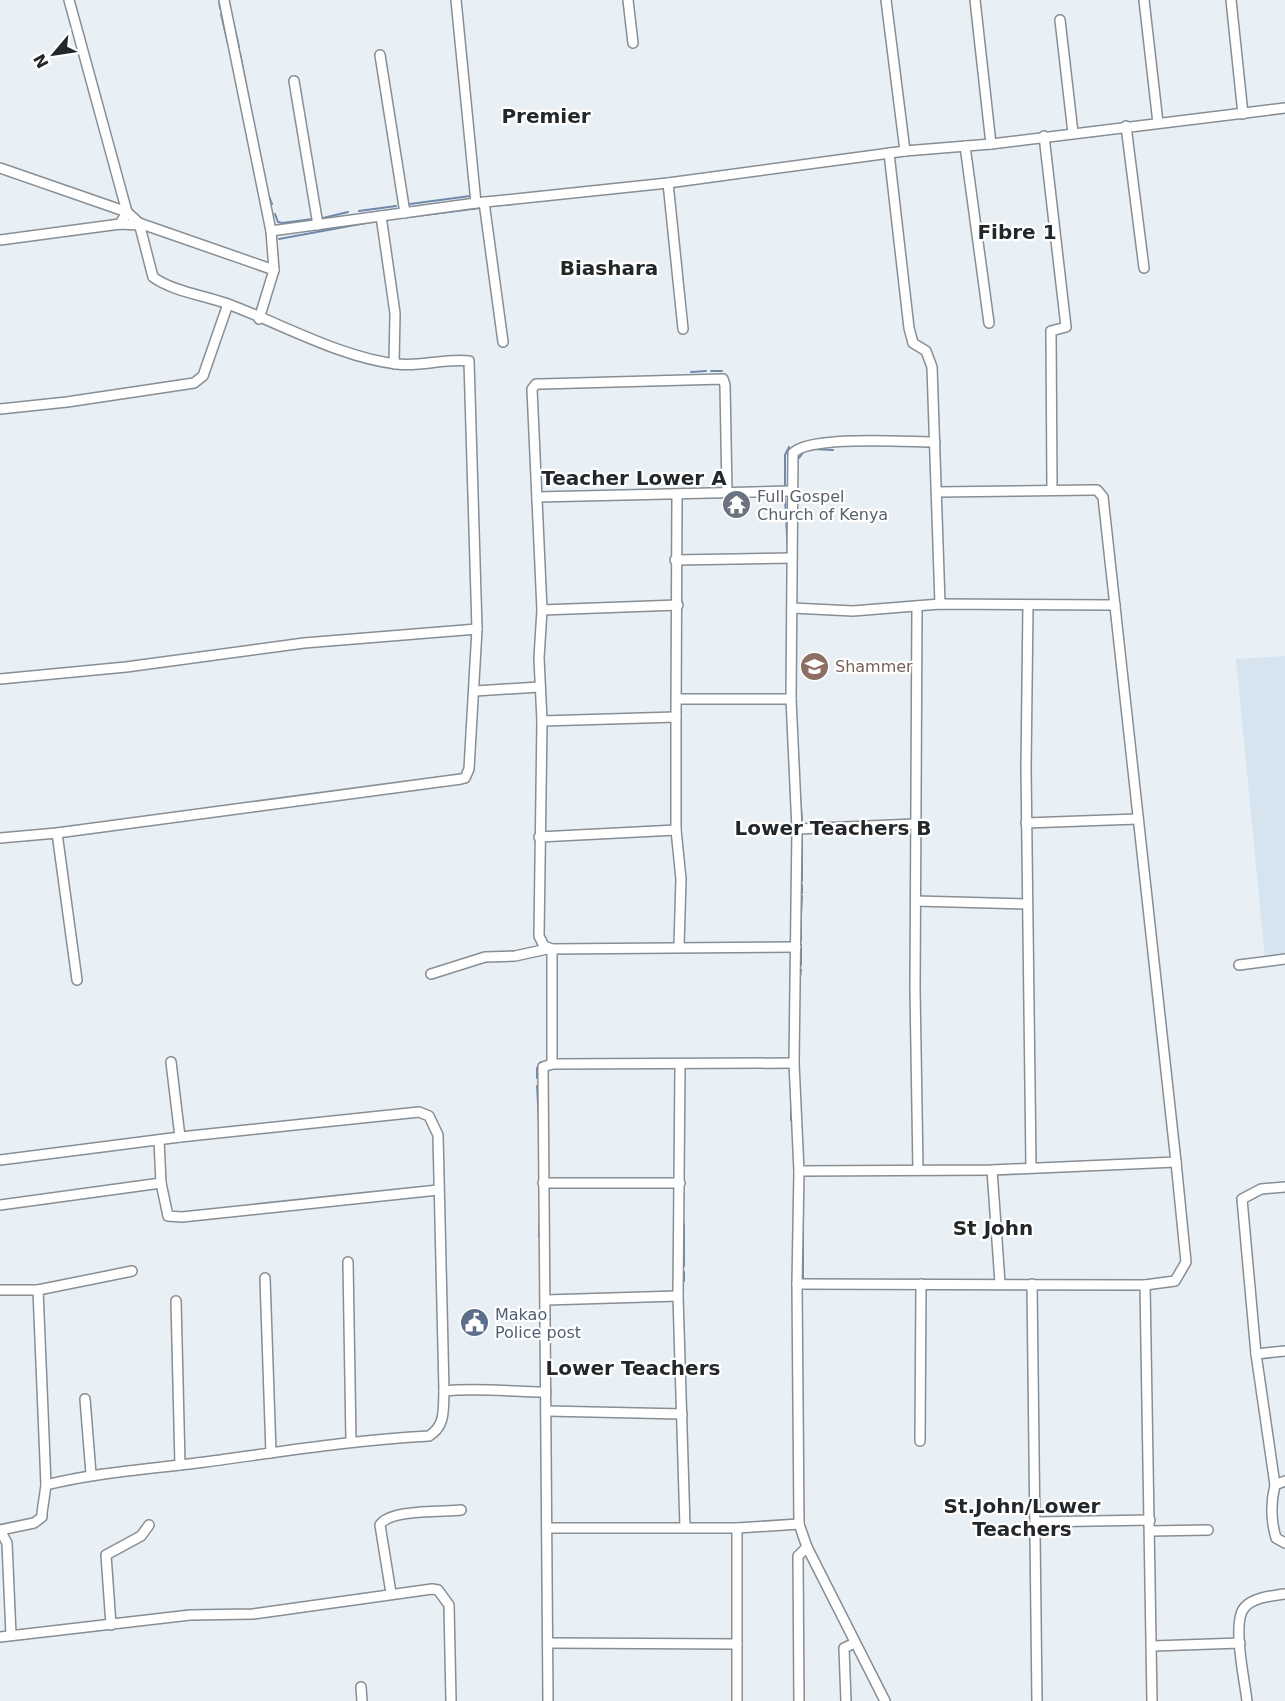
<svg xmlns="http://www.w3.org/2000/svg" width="1285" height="1701" viewBox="0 0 1285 1701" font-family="'DejaVu Sans',sans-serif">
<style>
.built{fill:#d5e4ef}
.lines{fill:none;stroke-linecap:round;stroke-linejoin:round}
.stream{stroke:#7089ab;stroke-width:2}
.minor-casing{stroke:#878e94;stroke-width:12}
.minor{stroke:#fff;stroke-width:9}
.labels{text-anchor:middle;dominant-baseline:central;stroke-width:4.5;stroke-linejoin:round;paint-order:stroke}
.worship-label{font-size:16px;fill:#5b616d;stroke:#fff;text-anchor:start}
.education-label{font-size:16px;fill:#785e54;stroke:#fff;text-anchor:start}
.service-label{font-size:16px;fill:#4e5e75;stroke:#fff;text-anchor:start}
.quarter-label{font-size:20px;font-weight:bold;fill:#24272a;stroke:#fff}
</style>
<rect width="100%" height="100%" fill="#e8f0f6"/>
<!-- built -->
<path class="built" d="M 1285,656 L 1285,956 L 1265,959 L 1236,659 Z"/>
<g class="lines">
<!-- stream -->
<g class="stream">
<path d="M 219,0 L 220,8"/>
<path d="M 229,4 L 239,47"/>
<path d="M 221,14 L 228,44"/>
<path d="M 240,53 L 248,95"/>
<path d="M 249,146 L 252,158"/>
<path d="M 267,192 L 272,204"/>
<path d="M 410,204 L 470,196"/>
<path d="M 490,206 L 515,204"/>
<path d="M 359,211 L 396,206"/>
<path d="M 275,214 L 278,222 L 282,223 L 313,219"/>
<path d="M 409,217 L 480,208"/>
<path d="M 323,218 L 348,212"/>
<path d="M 279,239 L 377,221"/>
<path d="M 711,371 L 722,371"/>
<path d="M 691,372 L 706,371"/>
<path d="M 813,449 L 833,450"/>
<path d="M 799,458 L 804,451"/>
<path d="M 785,485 L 785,455 L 789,447"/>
<path d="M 777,496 L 785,498 L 788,555"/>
<path d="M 796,604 L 796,577"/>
<path d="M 796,703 L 796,718"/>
<path d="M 790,774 L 791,797"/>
<path d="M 799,784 L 802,820"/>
<path d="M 802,881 L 802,833"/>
<path d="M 802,893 L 802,885"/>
<path d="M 801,915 L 802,896"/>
<path d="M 801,919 L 801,940"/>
<path d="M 791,922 L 791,945"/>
<path d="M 801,965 L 801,945"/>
<path d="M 799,983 L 801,970"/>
<path d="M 799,1036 L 799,1001"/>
<path d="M 799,1054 L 799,1044"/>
<path d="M 799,1060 L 799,1073"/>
<path d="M 537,1078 L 537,1068 L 541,1062"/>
<path d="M 537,1086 L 539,1122"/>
<path d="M 791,1105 L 791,1120"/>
<path d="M 539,1183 L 539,1165"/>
<path d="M 539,1187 L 540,1197"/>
<path d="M 803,1225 L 803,1279"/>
<path d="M 539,1237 L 540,1212"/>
<path d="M 684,1266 L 684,1224"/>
<path d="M 684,1281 L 684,1272"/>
</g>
<defs>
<g id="minor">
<path d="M 69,0 L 127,212 L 120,224"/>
<path d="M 224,0 L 271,231 L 274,270 L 259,319"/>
<path d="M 456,0 L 476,203"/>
<path d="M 628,0 L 633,43"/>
<path d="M 886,0 L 905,151"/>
<path d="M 975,0 L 991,144"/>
<path d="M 1144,0 L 1158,123"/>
<path d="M 1231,0 L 1243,114"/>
<path d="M 1060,20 L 1073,133"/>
<path d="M 380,55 L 405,213"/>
<path d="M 294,81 L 318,225"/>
<path d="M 1126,126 L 1144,268"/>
<path d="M 1044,136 L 1066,327 L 1051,331 L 1052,489"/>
<path d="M 965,146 L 989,323"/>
<path d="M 889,153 L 909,328 L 913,343 L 926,351 L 932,367 L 940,604"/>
<path d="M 0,168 L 127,212 L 139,223 L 274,270"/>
<path d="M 668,183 L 683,329"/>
<path d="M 484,202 L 503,342"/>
<path d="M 381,216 L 395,313 L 394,364"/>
<path d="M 271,231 L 476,203 L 668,183 L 905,151 L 991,144 L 1285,108"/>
<path d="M 0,240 L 120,224 L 138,225"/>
<path d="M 0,409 L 67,402 L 194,383 L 203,376 L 228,304"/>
<path d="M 727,493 L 725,385 L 723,379 L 541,384 L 536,384 L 532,389 L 542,610 L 539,658 L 542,721 L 539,936 L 544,946 L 552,949 L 796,947"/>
<path d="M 677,495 L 676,717 L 676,830 L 681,879 L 679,946"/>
<path d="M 537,497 L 791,491"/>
<path d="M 675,560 L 792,558"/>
<path d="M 917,606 L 915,989 L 918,1170"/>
<path d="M 1028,606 L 1026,768 L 1031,1166"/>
<path d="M 792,608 L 853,611 L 940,604 L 1115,605"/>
<path d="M 542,610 L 678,605"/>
<path d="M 0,679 L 126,667 L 304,643 L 477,629"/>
<path d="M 475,691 L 539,687"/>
<path d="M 677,699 L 791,699"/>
<path d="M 542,721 L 676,717"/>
<path d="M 1026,823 L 1137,819"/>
<path d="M 797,829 L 915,824"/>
<path d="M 57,833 L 77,980"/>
<path d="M 539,837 L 676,830"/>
<path d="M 0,838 L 57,833 L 461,779 L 465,778 L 469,769 L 477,629 L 469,361 C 445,358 421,367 397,364 C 341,358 278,322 225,303 C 202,295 172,291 153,277 L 139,223"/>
<path d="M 916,901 L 1027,904"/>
<path d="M 552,949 L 552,1064"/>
<path d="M 1239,965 L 1285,959"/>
<path d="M 431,974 L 485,957 L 515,956 L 547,949"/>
<path d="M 171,1062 L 180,1137"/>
<path d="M 680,1066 L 678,1296 L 685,1527"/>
<path d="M 159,1140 L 161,1183 L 168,1216 L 182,1217 L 438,1190"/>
<path d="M 0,1160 L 180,1137 L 419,1112 L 429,1116 L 438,1135 L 444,1391 C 443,1410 446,1425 429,1436 C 353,1440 280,1452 205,1462 C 152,1469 98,1472 46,1485"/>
<path d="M 992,1170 L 1000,1283"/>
<path d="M 799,1171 L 992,1170 L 1176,1162 L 1103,497 L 1097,490 L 1092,490 L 937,492"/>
<path d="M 543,1183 L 680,1183"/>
<path d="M 0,1205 L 161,1183"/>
<path d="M 348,1262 L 351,1441"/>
<path d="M 265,1278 L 271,1453"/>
<path d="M 797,1284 L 1145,1285 L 1175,1281 L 1186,1262 L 1176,1162"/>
<path d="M 1032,1284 L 1037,1701"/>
<path d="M 1145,1285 L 1152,1701"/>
<path d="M 0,1290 L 38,1290 L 132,1271"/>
<path d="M 546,1300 L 678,1296"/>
<path d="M 176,1301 L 180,1465"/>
<path d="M 1256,1354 L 1285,1351"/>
<path d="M 444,1391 C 477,1387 511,1392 546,1392"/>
<path d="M 85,1399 L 91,1474"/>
<path d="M 547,1411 L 682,1414"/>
<path d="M 920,1441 L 921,1284"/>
<path d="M 1285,1481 L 1275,1485 C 1271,1501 1271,1521 1276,1538 L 1285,1543"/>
<path d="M 1275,1485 L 1256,1354 L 1242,1199 L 1261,1189 L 1285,1187"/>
<path d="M 1036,1522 L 1150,1520"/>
<path d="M 799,1524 L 797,1284 L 799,1171 L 794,1063 L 797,829 L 791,699 L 793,453 C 811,435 906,442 935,442"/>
<path d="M 548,1528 L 737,1528 L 799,1524 L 807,1547 L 885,1701"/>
<path d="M 0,1530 L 34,1523 L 42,1517 L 42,1513 L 46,1485 L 38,1290"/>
<path d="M 0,1530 L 7,1543 L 11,1635"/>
<path d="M 1150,1531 L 1208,1530"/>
<path d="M 391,1593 L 380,1525 C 389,1509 443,1512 461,1510"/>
<path d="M 111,1625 L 106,1555 L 141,1536 L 149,1525"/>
<path d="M 0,1637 L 190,1615 L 253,1614 L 432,1589 L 438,1590 L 449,1605 L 451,1701"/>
<path d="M 549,1643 L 737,1644"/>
<path d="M 1153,1646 L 1240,1643"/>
<path d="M 361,1687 L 362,1701"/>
<path d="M 548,1701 L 543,1067 L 552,1064 L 794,1063"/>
<path d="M 737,1701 L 737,1528"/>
<path d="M 799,1701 L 798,1556 L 807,1547"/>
<path d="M 846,1701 L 844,1648 L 855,1643"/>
<path d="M 1247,1701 C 1245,1682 1231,1620 1245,1607 C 1254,1597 1272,1596 1285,1594"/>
</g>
</defs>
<!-- minor casing -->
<use href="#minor" class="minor-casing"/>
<!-- minor -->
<use href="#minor" class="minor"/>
</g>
<!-- icons -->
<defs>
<symbol id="temple-disc" viewBox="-11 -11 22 22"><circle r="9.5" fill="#6b7280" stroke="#fff"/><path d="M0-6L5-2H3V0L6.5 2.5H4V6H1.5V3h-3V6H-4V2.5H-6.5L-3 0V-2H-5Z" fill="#fff"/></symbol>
<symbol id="school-disc" viewBox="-11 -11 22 22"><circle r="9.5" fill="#8d6e63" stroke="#fff"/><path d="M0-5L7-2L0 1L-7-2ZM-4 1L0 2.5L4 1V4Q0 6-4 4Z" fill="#fff"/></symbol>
<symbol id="civic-disc" viewBox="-11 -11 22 22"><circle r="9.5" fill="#5c6f8a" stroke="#fff"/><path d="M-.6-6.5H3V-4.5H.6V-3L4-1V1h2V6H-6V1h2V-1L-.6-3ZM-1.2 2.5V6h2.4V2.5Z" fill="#fff"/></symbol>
</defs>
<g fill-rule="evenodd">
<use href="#temple-disc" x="720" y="488" width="33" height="33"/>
<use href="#school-disc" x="798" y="650" width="33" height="33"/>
<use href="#civic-disc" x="458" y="1306" width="33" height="33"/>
</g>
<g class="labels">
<!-- worship labels -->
<g class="worship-label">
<text x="757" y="496">Full Gospel<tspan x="757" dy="18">Church of Kenya</tspan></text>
</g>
<!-- education labels -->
<g class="education-label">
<text x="835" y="666">Shammer</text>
</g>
<!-- service labels -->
<g class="service-label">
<text x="495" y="1314">Makao<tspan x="495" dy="18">Police post</tspan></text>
</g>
<!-- quarter labels -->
<g class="quarter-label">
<text x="546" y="116">Premier</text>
<text x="1017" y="232">Fibre 1</text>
<text x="609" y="268">Biashara</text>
<text x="634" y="478">Teacher Lower A</text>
<text x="833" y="828">Lower Teachers B</text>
<text x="993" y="1228">St John</text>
<text x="633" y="1368">Lower Teachers</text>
<text x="1022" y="1506">St.John/Lower<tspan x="1022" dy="23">Teachers</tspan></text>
</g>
</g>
<!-- north arrow -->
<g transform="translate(54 54) rotate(241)" stroke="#ffffff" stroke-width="4.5" paint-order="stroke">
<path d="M0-4.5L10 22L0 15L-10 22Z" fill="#24272a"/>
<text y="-9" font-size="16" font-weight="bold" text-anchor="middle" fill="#24272a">N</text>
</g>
</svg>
